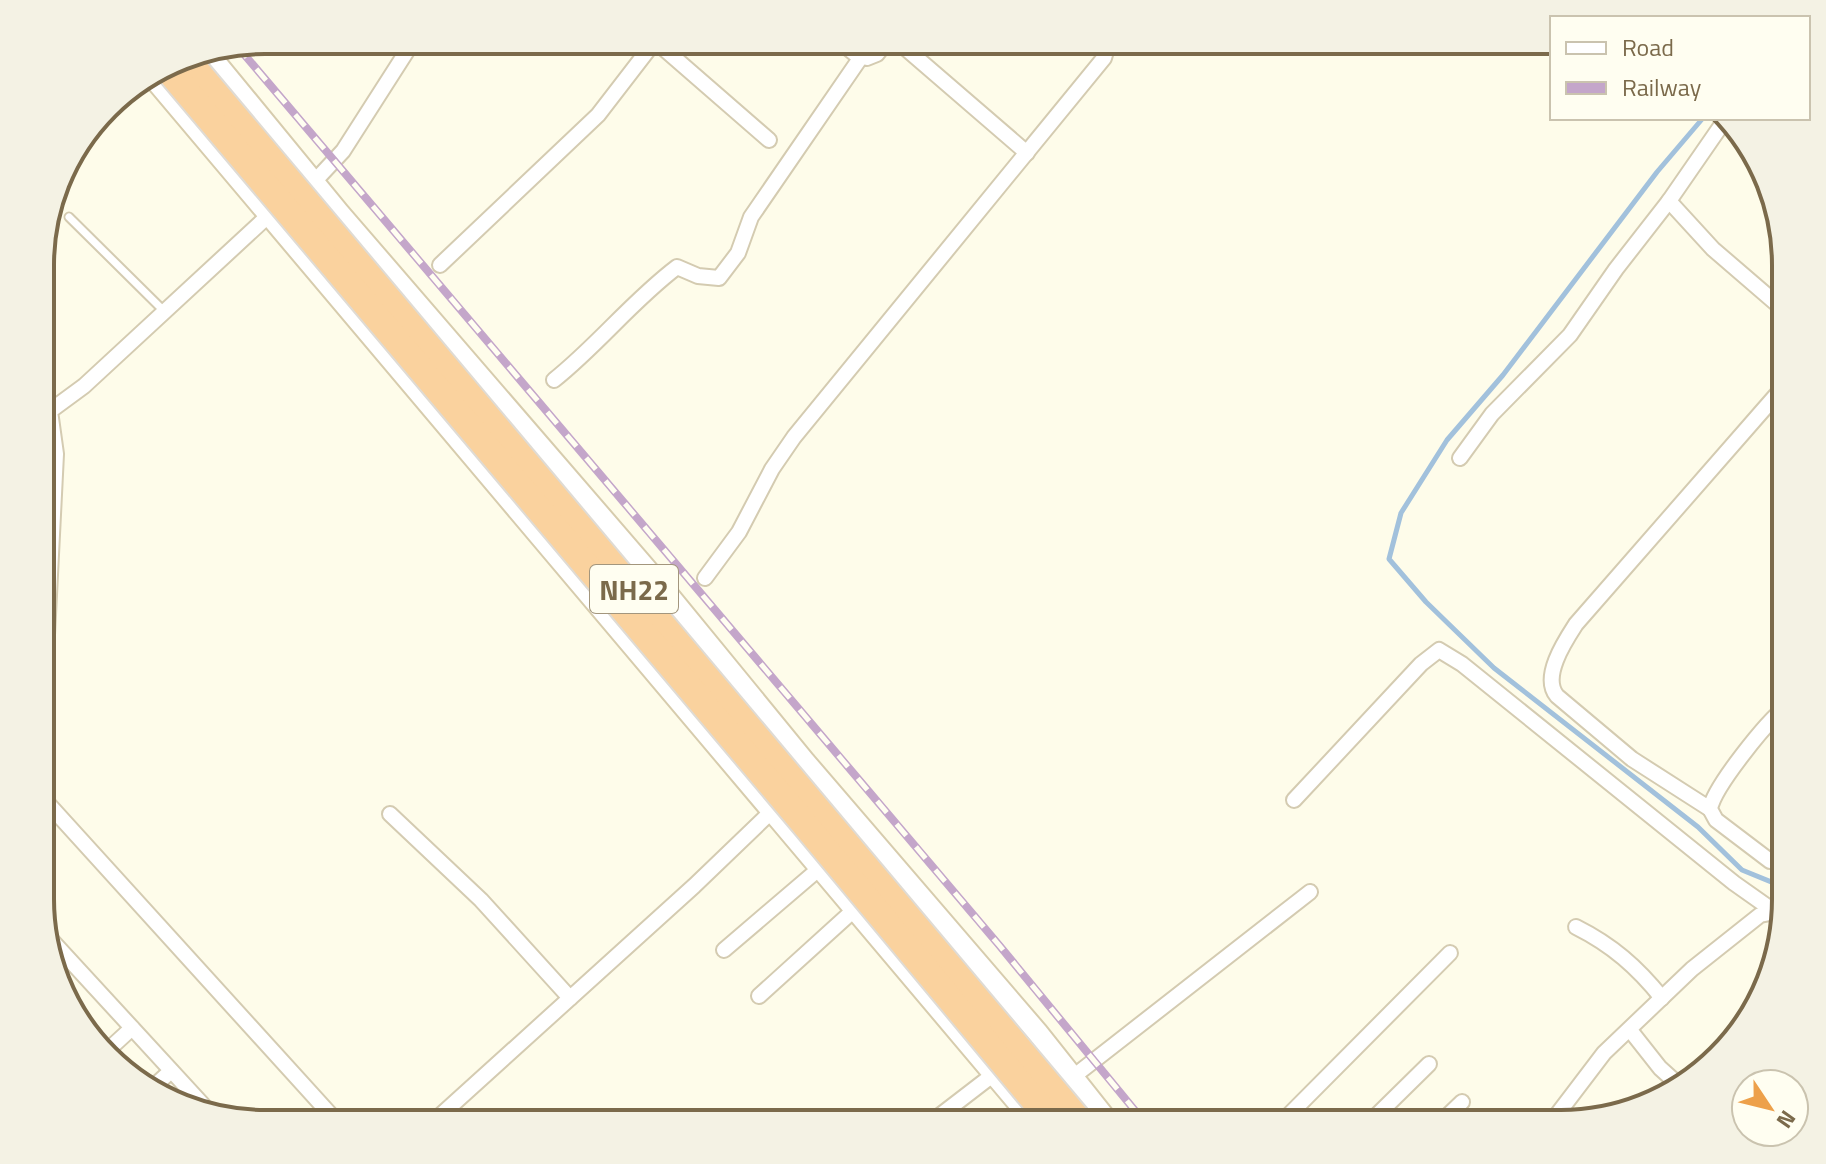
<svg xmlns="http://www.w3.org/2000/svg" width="1826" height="1164" viewBox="0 0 1826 1164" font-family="'Titillium Web',sans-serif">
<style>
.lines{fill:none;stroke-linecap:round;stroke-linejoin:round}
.stream{stroke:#a2c1dc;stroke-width:5}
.lane-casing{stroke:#d4cbb1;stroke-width:11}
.street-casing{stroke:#d4cbb1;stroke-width:18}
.secondary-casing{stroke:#d7ccad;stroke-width:24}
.lane{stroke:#fff;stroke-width:7}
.street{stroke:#fff;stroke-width:14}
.secondary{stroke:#fff;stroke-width:20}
.rail-casing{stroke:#c4a6ca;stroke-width:8}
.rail{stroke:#fffef1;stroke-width:5;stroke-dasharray:15;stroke-linecap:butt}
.highway-bridge-casing{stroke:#dfdbd4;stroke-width:30;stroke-linecap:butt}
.highway-bridge{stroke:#fad29e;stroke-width:26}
.labels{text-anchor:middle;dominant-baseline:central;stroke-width:7;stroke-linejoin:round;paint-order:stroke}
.shield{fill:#fffef1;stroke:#a3967d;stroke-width:2}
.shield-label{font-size:28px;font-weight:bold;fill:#7b6a4b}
.rim{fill:none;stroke:#7b6a4b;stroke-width:4}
</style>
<rect width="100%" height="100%" fill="#fefcea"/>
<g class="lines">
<!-- stream -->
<path class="stream" d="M 1703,118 L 1657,172 L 1503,375 L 1447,440 L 1401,513 L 1389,559 L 1426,602 L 1494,668 L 1698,827 L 1742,870 L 1786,888"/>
<defs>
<path id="lane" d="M 69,217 L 164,311"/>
<g id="street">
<path d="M 654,40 L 769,140"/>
<path d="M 838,40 L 854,53 L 867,58 L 877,54 L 888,40"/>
<path d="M 896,40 L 1027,153"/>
<path d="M 314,182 L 343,151 L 414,40"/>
<path d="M 1669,201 L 1713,249 L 1785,311"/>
<path d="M 440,265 L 598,115 L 655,41"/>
<path d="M 554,380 C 598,345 632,301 677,267 L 698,276 L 719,278 L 738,253 L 751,217 L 861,57"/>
<path d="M 42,396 L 50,411"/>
<path d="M 1460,458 L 1492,414 L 1570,335 L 1616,269 L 1669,201 L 1725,120"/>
<path d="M 705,578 L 739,532 L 772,469 L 794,437 L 1104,58 L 1107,48 L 1099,40"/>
<path d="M 42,650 L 47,635 L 56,454 L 50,411 L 84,386 L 269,215"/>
<path d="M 42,797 L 339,1124"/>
<path d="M 1294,800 L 1421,664 L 1439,650 L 1462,664 L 1734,883 L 1775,912"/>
<path d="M 1710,809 L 1632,759 L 1557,696 C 1541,677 1565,641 1576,624 L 1785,385"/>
<path d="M 390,814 L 481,900 L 570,998"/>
<path d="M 1770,861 L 1716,820 L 1710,809 C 1714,787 1767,721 1786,707"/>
<path d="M 1576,927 C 1612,945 1637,967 1662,998"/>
<path d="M 43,931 L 203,1105"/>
<path d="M 724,950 L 827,862"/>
<path d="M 759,996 L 855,909"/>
<path d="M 1630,1030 L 1660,1068 L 1681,1087"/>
<path d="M 107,1051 L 132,1028"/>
<path d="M 1073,1077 L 1310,892"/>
<path d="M 151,1089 L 171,1071"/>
<path d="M 431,1124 L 694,886 L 772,811"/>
<path d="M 929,1124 L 994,1074"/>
<path d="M 1280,1124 L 1450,953"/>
<path d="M 1368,1124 L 1429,1064"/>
<path d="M 1439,1124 L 1462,1102"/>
<path d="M 1550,1124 L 1604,1053 L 1692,969 L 1760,915 L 1775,912 L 1785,915"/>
</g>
<g id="secondary">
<path d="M 207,52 L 340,214 L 661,586 L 805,762 L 1037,1032 L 1110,1124"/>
<path d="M 151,75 L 1036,1124"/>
</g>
</defs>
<!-- lane casing -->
<use href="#lane" class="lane-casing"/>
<!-- street casing -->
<use href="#street" class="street-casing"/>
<!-- secondary casing -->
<use href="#secondary" class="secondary-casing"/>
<!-- lane -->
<use href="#lane" class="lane"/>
<!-- street -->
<use href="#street" class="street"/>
<!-- secondary -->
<use href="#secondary" class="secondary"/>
<defs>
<path id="rail" d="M 237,46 L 999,945 L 1146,1124"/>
</defs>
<!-- rail casing -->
<use href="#rail" class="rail-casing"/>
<!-- rail -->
<use href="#rail" class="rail"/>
<defs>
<g id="highway-bridge">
<path d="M 184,56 L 1082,1124"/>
<path d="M 165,66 L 807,827 L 1054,1124"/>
</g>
</defs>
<!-- highway-bridge casing -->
<use href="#highway-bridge" class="highway-bridge-casing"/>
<!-- highway-bridge -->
<use href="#highway-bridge" class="highway-bridge"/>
</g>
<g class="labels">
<!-- shield labels -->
<rect class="shield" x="590" y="565" width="88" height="48" rx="6"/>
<g class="shield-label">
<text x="634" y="589">NH22</text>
</g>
</g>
<!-- crop -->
<path d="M0 0H1826V1164H0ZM265 54H1561A211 211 0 0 1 1772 265V899A211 211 0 0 1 1561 1110H265A211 211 0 0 1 54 899V265A211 211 0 0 1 265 54Z" fill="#f4f2e4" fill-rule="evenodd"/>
<path class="rim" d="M265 54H1561A211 211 0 0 1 1772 265V899A211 211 0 0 1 1561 1110H265A211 211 0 0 1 54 899V265A211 211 0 0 1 265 54Z"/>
<!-- legend -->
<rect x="1550" y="16" width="260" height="104" fill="#fffef1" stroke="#cac3af" stroke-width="2"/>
<rect x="1566" y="42" width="40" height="12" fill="#ffffff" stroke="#cac3af" stroke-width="2"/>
<text x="1622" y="56" font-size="24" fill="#7b6a4b">Road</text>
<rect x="1566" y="82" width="40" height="12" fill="#c4a6ca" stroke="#cac3af" stroke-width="2"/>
<text x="1622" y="96" font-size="24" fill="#7b6a4b">Railway</text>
<!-- north arrow -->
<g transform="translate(1770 1108) rotate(125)"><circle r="38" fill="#fffef1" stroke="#cac3af" stroke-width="2"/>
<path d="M0-6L14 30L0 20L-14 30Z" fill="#eda04a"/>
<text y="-12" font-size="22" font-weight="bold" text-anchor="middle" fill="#7b6a4b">N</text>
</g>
</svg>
